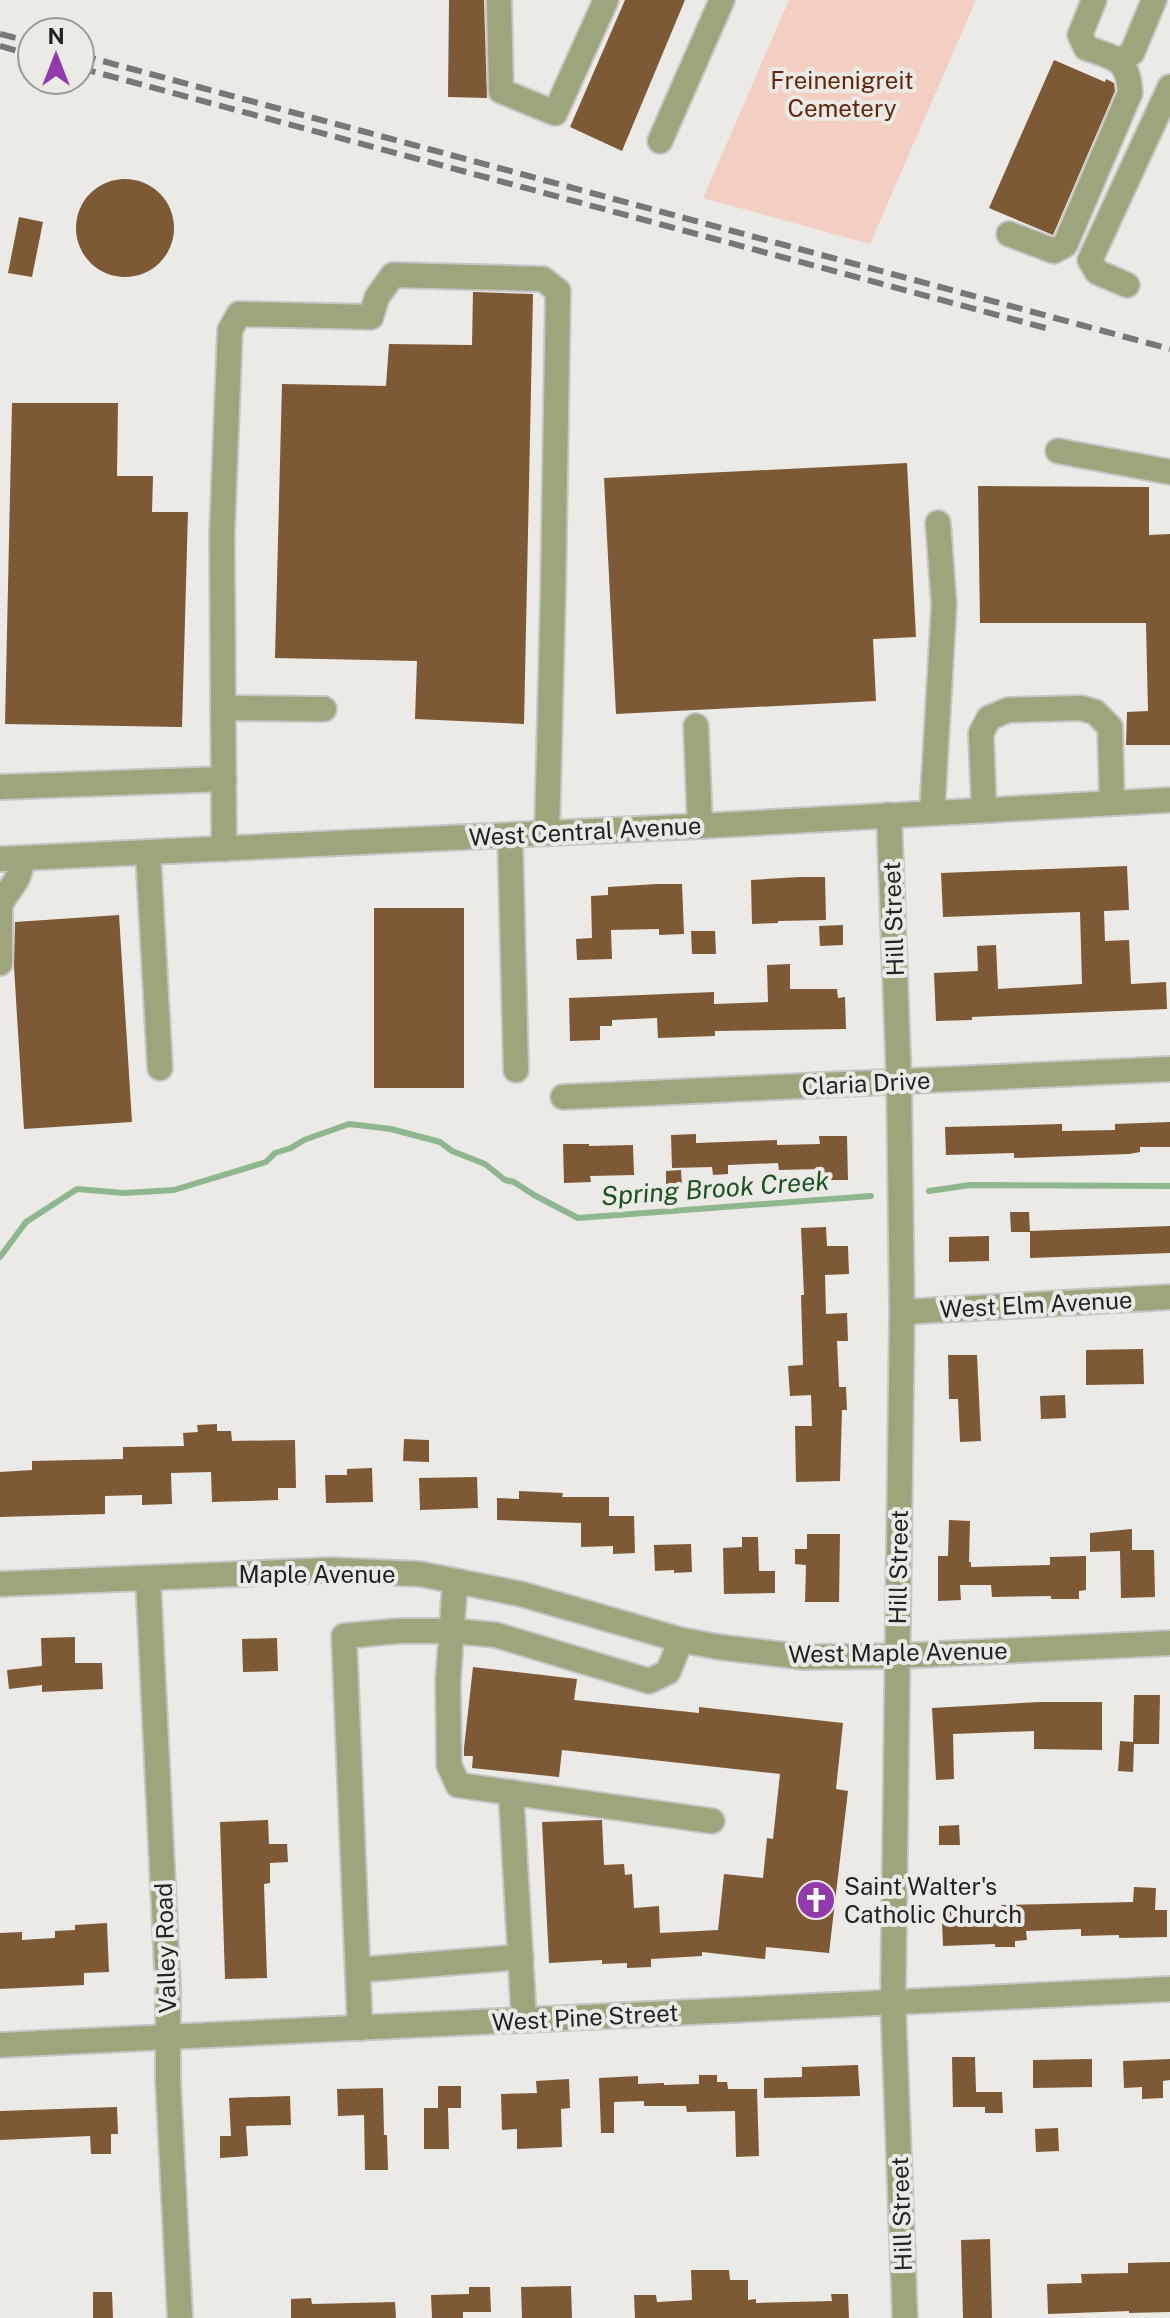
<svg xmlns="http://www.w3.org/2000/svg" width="1170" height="2318" viewBox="0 0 1170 2318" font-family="'Public Sans',sans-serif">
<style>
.green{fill:#f3cec2}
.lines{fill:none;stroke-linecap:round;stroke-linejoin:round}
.stream{stroke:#8fb68f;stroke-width:6}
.building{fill:#7e5936}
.minor-casing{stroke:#c7c6c4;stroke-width:28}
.minor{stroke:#9ca57c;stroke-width:24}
.rail{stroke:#787775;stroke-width:6;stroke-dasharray:16 8;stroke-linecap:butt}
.labels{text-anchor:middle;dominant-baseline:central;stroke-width:8;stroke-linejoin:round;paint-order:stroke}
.park-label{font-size:24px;fill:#66250f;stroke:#ebeae7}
.street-label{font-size:24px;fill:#232322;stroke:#ebeae7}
.poi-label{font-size:24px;fill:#232322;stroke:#ebeae7;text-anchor:start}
.water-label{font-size:26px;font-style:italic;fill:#1b521f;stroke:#ebeae7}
</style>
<rect width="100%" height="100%" fill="#ebeae7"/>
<!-- green -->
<path class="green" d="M 789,0 L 976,0 L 870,244 L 703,198 Z"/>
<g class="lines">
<!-- stream -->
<g class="stream">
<path d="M 929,1191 L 970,1185 L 1170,1186"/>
<path d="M 0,1257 L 26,1222 L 77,1189 L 124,1193 L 174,1190 L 266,1162 L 275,1153 L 291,1148 L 304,1140 L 349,1124 L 391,1129 L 440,1142 L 452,1151 L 485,1164 L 505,1180 L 514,1182 L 534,1195 L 578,1218 L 871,1196"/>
</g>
</g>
<!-- building -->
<g class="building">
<path d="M 449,0 L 484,0 L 487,98 L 448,97 Z"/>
<path d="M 625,0 L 685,0 L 622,151 L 570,127 Z"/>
<path d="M 1054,60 L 1105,82 L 1106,79 L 1114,83 L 1115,91 L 1053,235 L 989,208 Z"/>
<circle cx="125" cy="228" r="49"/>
<path d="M 19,217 L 43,222 L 32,277 L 8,273 Z"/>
<path d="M 473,292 L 533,294 L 524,724 L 415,719 L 417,661 L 275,658 L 282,384 L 386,386 L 389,344 L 472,345 Z"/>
<path d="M 12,403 L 118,403 L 117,476 L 153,476 L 152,512 L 188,512 L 182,727 L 5,724 Z"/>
<path d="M 907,463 L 916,637 L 873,639 L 876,701 L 616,714 L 604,478 Z"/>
<path d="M 978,486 L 1149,487 L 1149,535 L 1170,534 L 1170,745 L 1126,745 L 1127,712 L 1148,711 L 1146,623 L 980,623 Z"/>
<path d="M 1127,866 L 1129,910 L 1104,911 L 1105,941 L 1129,940 L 1131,984 L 1166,982 L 1167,1009 L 972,1017 L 972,1020 L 936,1021 L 934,973 L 978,971 L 977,946 L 996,945 L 998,989 L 1082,984 L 1080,912 L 943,917 L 941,873 Z"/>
<path d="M 800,877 L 825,877 L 826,920 L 778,921 L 778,923 L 752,924 L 751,880 Z"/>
<path d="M 657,884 L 682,884 L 684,934 L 659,935 L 659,929 L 611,930 L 612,959 L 577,960 L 576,939 L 592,938 L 591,896 L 608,895 L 608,887 Z"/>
<rect x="374" y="908" width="90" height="180"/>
<path d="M 119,915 L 132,1122 L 24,1129 L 14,967 L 15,922 Z"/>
<path d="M 843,925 L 843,945 L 820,946 L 819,926 Z"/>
<path d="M 691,931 L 715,931 L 716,954 L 692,954 Z"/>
<path d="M 790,964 L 790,989 L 837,989 L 838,998 L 845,997 L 846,1029 L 715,1031 L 715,1036 L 658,1038 L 657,1018 L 612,1020 L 612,1026 L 600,1026 L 600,1040 L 570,1041 L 569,998 L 714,992 L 714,1004 L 768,1002 L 767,965 Z"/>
<path d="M 1170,1122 L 1170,1147 L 1140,1147 L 1140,1152 L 1129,1154 L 1014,1158 L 1014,1153 L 946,1155 L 945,1127 L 1062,1124 L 1062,1131 L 1115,1130 L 1115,1124 Z"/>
<path d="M 696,1134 L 696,1143 L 777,1140 L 777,1145 L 820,1144 L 819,1136 L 847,1136 L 848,1180 L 822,1180 L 821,1169 L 779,1170 L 778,1163 L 728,1165 L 728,1174 L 713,1175 L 712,1167 L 672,1168 L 671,1135 Z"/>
<path d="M 563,1144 L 589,1144 L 589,1146 L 633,1145 L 634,1175 L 590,1176 L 591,1182 L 564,1183 Z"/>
<path d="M 681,1170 L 682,1188 L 666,1189 L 666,1171 Z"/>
<path d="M 1010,1212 L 1029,1212 L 1030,1232 L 1011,1232 Z"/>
<path d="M 1170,1226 L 1170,1253 L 1030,1258 L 1030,1231 Z"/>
<path d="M 826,1227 L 827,1246 L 848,1246 L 849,1274 L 825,1275 L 826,1314 L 847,1313 L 848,1341 L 837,1341 L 839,1387 L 846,1387 L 847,1410 L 842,1410 L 840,1481 L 796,1482 L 795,1426 L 812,1426 L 811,1395 L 790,1396 L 788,1366 L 803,1365 L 801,1295 L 804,1295 L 801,1228 Z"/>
<path d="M 989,1236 L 989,1261 L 949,1262 L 949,1237 Z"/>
<path d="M 1143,1349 L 1144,1384 L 1086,1385 L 1086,1350 Z"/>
<path d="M 948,1355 L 977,1355 L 981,1441 L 960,1442 L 958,1399 L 949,1399 Z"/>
<path d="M 1065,1395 L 1066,1418 L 1041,1419 L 1040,1396 Z"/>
<path d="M 217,1424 L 217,1431 L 231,1431 L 232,1441 L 295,1440 L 296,1488 L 278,1488 L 278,1500 L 212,1502 L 211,1472 L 171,1473 L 172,1504 L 142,1505 L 142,1495 L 105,1496 L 105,1514 L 0,1517 L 0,1472 L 32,1470 L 32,1461 L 123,1459 L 123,1447 L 184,1446 L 183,1433 L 198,1432 L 197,1425 Z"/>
<path d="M 404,1439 L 429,1440 L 429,1462 L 403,1461 Z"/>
<path d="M 372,1468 L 373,1502 L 326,1503 L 325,1475 L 347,1475 L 347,1469 Z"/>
<path d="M 477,1477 L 478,1508 L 420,1510 L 419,1478 Z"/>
<path d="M 519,1491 L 563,1493 L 562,1497 L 609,1497 L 609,1516 L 634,1516 L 635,1553 L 613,1554 L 613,1546 L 581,1547 L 581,1523 L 497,1520 L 497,1498 L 519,1499 Z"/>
<path d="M 949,1520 L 970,1521 L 969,1562 L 971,1562 L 971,1567 L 1050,1565 L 1050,1557 L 1086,1556 L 1086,1590 L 1079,1591 L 1079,1599 L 1051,1599 L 1051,1596 L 992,1597 L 991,1585 L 960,1585 L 961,1600 L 938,1601 L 938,1556 L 948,1556 Z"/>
<path d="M 1132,1529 L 1132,1550 L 1154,1550 L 1155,1597 L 1121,1598 L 1120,1551 L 1090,1552 L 1090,1533 Z"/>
<path d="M 807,1534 L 840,1534 L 839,1602 L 805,1602 L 806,1565 L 795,1564 L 795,1549 L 807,1549 Z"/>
<path d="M 742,1537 L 758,1537 L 759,1571 L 775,1571 L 775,1593 L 724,1594 L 723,1548 L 742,1547 Z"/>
<path d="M 691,1544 L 692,1572 L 674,1573 L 674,1570 L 655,1571 L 654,1545 Z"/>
<path d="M 75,1637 L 75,1663 L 102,1663 L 103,1689 L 42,1692 L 42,1685 L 9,1689 L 7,1670 L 42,1666 L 41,1638 Z"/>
<path d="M 277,1638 L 278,1671 L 243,1672 L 242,1639 Z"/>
<path d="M 473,1667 L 577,1679 L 574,1700 L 699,1713 L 699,1707 L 843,1723 L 836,1789 L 848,1791 L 829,1953 L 766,1947 L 765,1959 L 702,1952 L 702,1956 L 651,1959 L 651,1967 L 627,1968 L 627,1963 L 602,1964 L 602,1960 L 549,1963 L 542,1822 L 602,1820 L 604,1865 L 624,1864 L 625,1875 L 632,1874 L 634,1908 L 659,1906 L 660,1933 L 718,1930 L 724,1874 L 763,1878 L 767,1838 L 773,1839 L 780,1774 L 562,1750 L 559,1777 L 472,1768 L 473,1756 L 464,1756 L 464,1748 Z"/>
<path d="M 1134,1695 L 1160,1695 L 1159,1744 L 1134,1744 L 1133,1772 L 1118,1771 L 1120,1741 L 1133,1742 Z"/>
<path d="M 1040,1702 L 1102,1702 L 1102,1750 L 1034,1749 L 1034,1731 L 953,1734 L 954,1779 L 936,1780 L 932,1708 Z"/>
<path d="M 268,1820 L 269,1844 L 287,1844 L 288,1862 L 270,1863 L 270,1883 L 264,1884 L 267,1978 L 225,1979 L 220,1822 Z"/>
<path d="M 959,1825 L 960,1845 L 939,1845 L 939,1826 Z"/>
<path d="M 1134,1887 L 1156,1888 L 1155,1910 L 1167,1910 L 1167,1937 L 1119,1938 L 1119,1935 L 1081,1936 L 1081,1929 L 1026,1931 L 1027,1940 L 1015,1941 L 1015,1947 L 995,1947 L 995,1944 L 943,1946 L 942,1921 L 950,1921 L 949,1909 L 1002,1907 L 1001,1905 L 1133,1902 Z"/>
<path d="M 107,1923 L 109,1972 L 84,1973 L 84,1985 L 0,1989 L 0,1933 L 22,1932 L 22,1940 L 55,1938 L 55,1931 L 75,1930 L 75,1925 Z"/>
<path d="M 952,2057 L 975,2057 L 976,2092 L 1002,2092 L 1003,2113 L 985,2113 L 985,2107 L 953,2107 Z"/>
<path d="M 1092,2059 L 1092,2087 L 1033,2088 L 1033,2060 Z"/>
<path d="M 1170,2059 L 1170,2080 L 1163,2081 L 1163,2098 L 1142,2099 L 1142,2087 L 1124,2088 L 1123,2061 Z"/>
<path d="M 858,2065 L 860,2096 L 764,2098 L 764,2078 L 802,2077 L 802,2067 Z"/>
<path d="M 699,2075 L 717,2075 L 717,2082 L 727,2082 L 728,2089 L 757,2089 L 759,2156 L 736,2157 L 735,2111 L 687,2112 L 686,2106 L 644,2106 L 644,2101 L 614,2102 L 614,2133 L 601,2133 L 599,2078 L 638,2076 L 638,2084 L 664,2083 L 664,2085 L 699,2084 Z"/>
<path d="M 569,2079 L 570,2108 L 561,2109 L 562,2147 L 517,2149 L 517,2129 L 502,2130 L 501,2094 L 537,2093 L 536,2081 Z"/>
<path d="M 438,2086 L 461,2086 L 461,2108 L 448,2108 L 449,2149 L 424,2149 L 424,2108 L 438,2108 Z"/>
<path d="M 383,2088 L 384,2135 L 387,2135 L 388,2170 L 365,2170 L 364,2115 L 338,2116 L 337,2089 Z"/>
<path d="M 290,2096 L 291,2125 L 246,2126 L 248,2156 L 220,2158 L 220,2136 L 231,2136 L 229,2098 Z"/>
<path d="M 117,2107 L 118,2134 L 111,2134 L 111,2154 L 91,2154 L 90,2136 L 0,2140 L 0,2111 Z"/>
<path d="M 1058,2128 L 1059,2151 L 1036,2152 L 1035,2129 Z"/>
<path d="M 990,2239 L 992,2318 L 963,2318 L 961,2240 Z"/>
<path d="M 1170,2262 L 1170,2312 L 1129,2313 L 1129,2311 L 1048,2314 L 1047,2284 L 1082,2283 L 1081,2274 L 1128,2273 L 1128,2263 Z"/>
<path d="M 691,2270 L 729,2270 L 730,2280 L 748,2280 L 748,2300 L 756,2299 L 756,2303 L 832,2301 L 831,2294 L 848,2294 L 849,2318 L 635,2318 L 634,2295 L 656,2295 L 657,2302 L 692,2300 Z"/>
<path d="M 571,2286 L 572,2318 L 522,2318 L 521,2287 Z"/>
<path d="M 469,2287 L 490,2287 L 491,2312 L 463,2312 L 463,2318 L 432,2318 L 431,2295 L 469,2294 Z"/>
<path d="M 93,2292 L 112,2292 L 113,2318 L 93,2318 Z"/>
<path d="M 311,2298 L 312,2304 L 395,2302 L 396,2318 L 291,2318 L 291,2299 Z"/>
</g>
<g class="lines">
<defs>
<g id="minor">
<path d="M 499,0 L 501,91 L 555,113 L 606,0"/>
<path d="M 1120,60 L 1132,53 L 1154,0"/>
<path d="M 660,141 L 722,0"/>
<path d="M 1009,234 L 1054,251 L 1065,245 L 1130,93 C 1129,59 1115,58 1086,48 L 1080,35 L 1094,0"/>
<path d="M 1127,285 L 1097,272 L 1090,260 L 1170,87"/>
<path d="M 1058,451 L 1170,472"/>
<path d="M 223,708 L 324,709"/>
<path d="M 696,726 L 700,826"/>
<path d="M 0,787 L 224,779"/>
<path d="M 984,810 L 981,733 L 989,718 L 1008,710 L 1081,708 L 1095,712 L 1110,727 L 1112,803"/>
<path d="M 932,813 L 944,605 L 938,523"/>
<path d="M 889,815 L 899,1082 L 902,1312 L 893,2002 L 905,2318"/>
<path d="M 510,835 L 516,1070"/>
<path d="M 224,849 L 222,534 L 230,330 L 239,314 L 371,317 L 377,297 L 393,275 L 543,279 L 558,291 L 553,594 L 547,833"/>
<path d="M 148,852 L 160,1068"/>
<path d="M 0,859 L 700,826 L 1170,800"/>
<path d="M 0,963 L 0,907 C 8,885 20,886 22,858"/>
<path d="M 563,1097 L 1170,1069"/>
<path d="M 902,1312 L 1170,1297"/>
<path d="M 148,1578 L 168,1989 L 168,2080 L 180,2318"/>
<path d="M 455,1582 L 448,1681 L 449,1765 L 458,1785 L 712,1821"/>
<path d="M 0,1584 L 330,1570 L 420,1574 L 521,1594 L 681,1640 L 719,1647 L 803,1657 L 896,1656 L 1170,1643"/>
<path d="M 511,1792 L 524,2020"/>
<path d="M 358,1970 L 521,1957"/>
<path d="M 360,2028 L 344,1636 L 398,1631 L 452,1631 L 496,1635 L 649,1681 L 668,1672 L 681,1640"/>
<path d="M 0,2045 L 1170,1989"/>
</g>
</defs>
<!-- minor casing -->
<use href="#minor" class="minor-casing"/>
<!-- minor -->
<use href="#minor" class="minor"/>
<!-- rail -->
<g class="rail">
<path d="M 0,34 L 32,42"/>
<path d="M 0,46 L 32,55"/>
<path d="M 80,55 L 1170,349"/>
<path d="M 80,68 L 1053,330"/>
</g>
</g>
<!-- icons -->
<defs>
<symbol id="church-disc" viewBox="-11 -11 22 22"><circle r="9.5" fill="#903ba9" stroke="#ebeae7"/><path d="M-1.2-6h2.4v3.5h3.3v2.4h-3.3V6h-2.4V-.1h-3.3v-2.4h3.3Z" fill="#fff"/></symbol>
</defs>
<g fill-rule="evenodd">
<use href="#church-disc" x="794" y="1878" width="44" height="44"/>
</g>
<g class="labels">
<!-- park labels -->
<g class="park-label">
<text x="842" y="80">Freinenigreit<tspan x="842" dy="28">Cemetery</tspan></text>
</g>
<!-- street labels -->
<g class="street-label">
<text transform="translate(585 831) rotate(-3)">West Central Avenue</text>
<text transform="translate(893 919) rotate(-92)">Hill Street</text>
<text transform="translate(866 1083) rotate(-3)">Claria Drive</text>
<text transform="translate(1036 1304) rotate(-3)">West Elm Avenue</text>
<text transform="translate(898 1567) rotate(-89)">Hill Street</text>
<text x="317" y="1574">Maple Avenue</text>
<text transform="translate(898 1652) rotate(-1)">West Maple Avenue</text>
<text transform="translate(165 1948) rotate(-92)">Valley Road</text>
<text transform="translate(585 2017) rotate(-3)">West Pine Street</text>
<text transform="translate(901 2214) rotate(-92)">Hill Street</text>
</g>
<!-- poi labels -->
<g class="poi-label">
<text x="844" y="1886">Saint Walter's<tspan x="844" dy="28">Catholic Church</tspan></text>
</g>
<!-- water labels -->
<g class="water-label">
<text transform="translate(715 1188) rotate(-4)">Spring Brook Creek</text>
</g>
</g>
<!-- north arrow -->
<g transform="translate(56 56)"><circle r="38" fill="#ebeae7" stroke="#9b9a98" stroke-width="2"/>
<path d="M0-6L14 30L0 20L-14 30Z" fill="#903ba9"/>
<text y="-12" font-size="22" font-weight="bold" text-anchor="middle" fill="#232322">N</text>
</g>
</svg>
